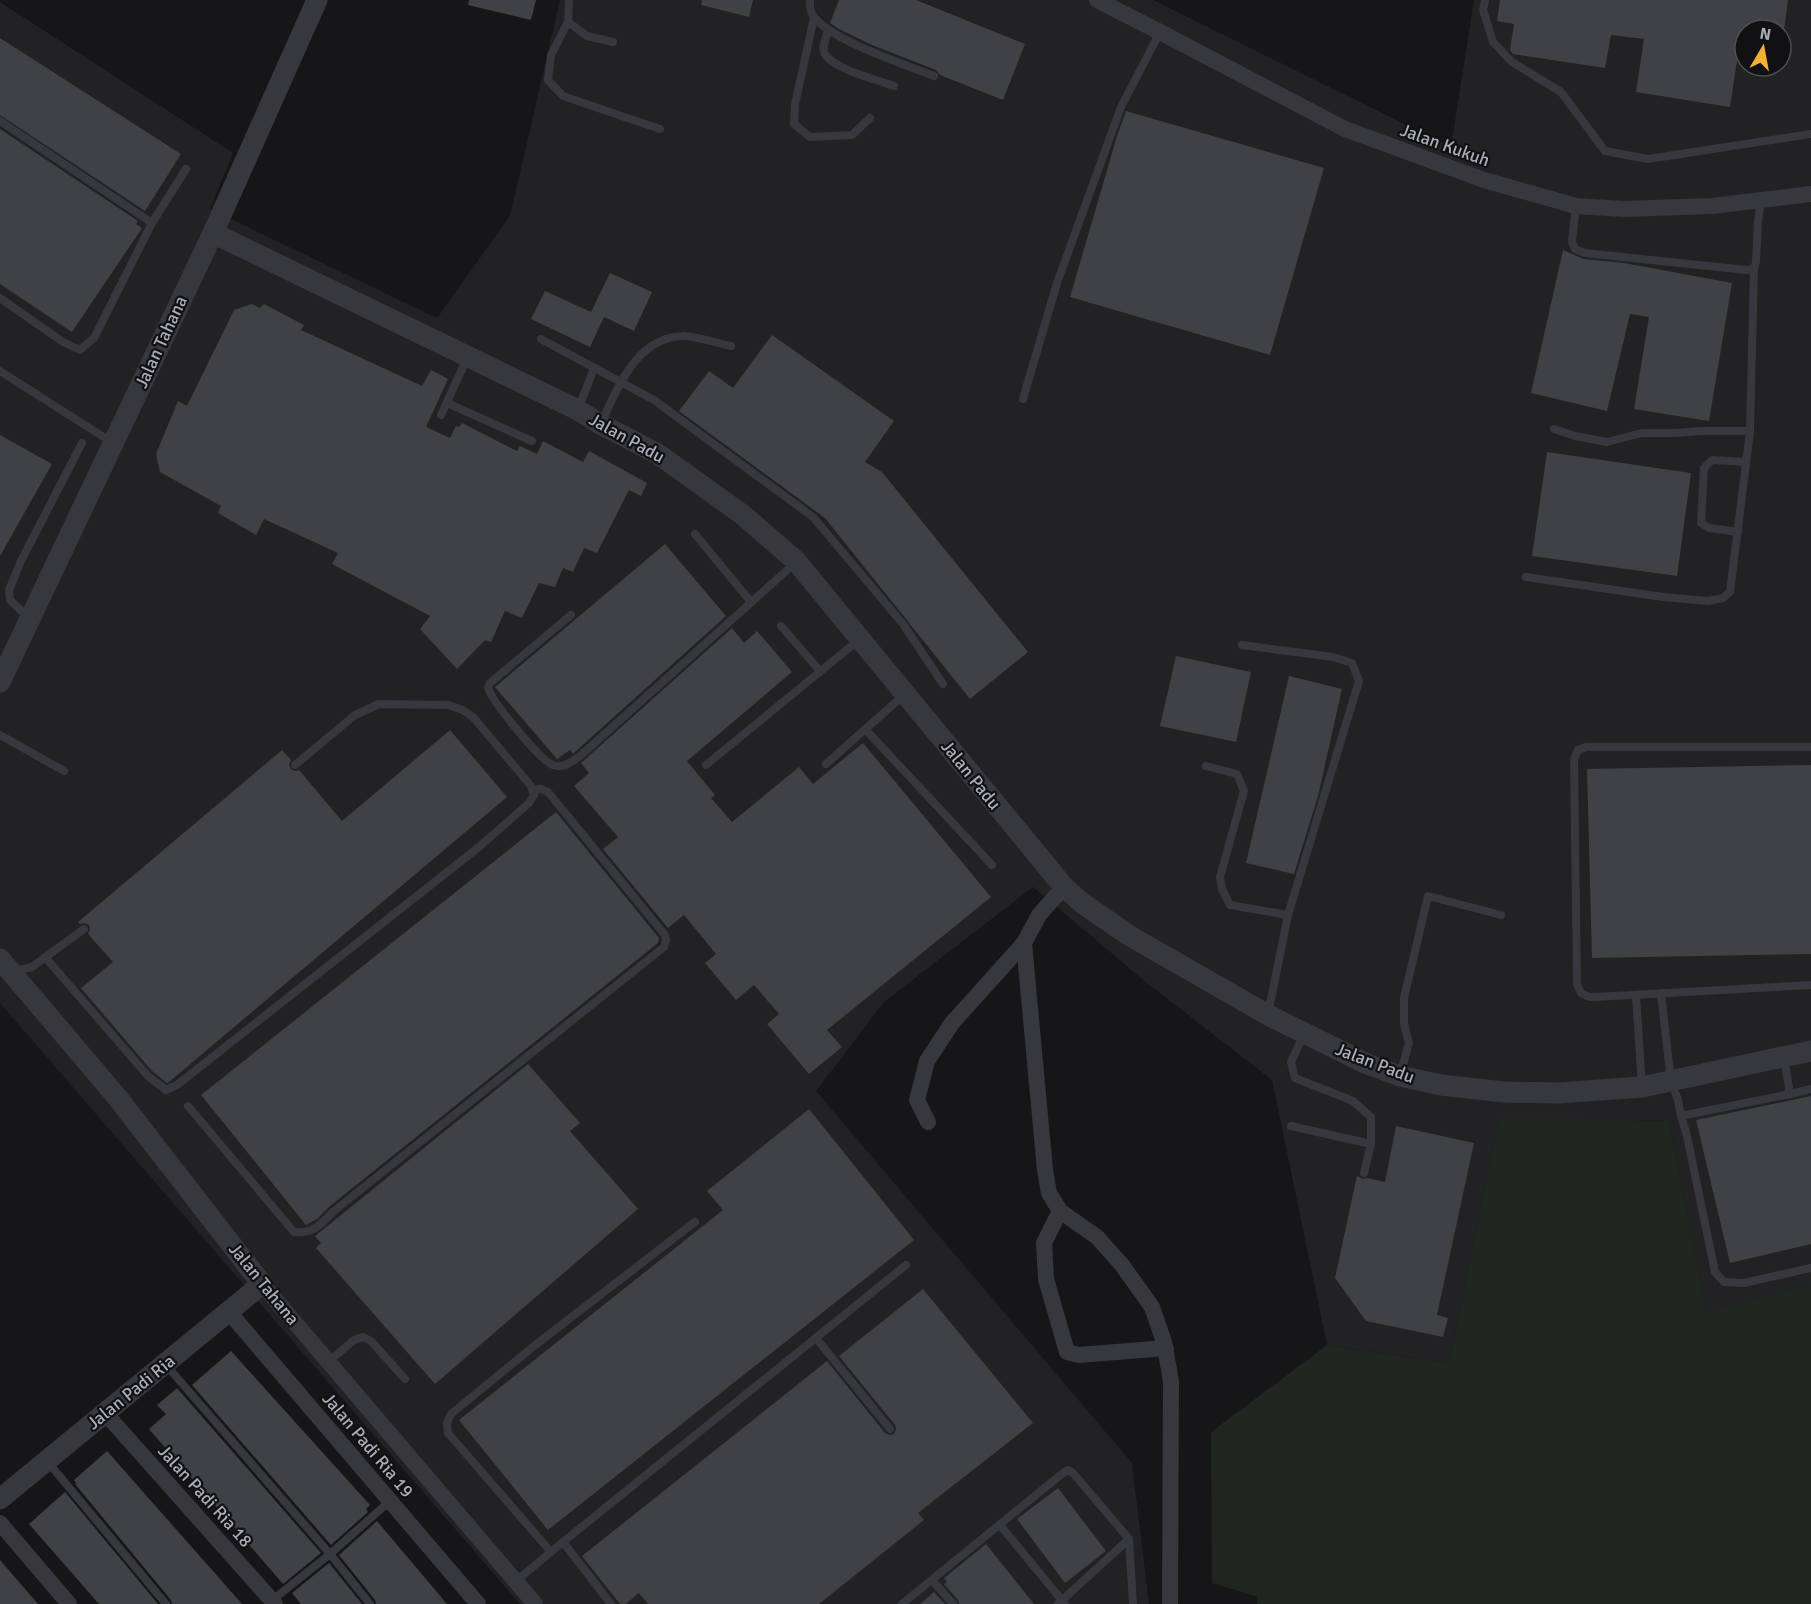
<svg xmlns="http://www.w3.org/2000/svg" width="1811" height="1604" viewBox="0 0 1811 1604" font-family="Signika,sans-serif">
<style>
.built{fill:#222225;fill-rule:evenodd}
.green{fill:#1e261f}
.building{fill:#404145}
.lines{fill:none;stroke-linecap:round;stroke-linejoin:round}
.service{stroke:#37383d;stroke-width:8}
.minor{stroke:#37383d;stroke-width:16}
.tertiary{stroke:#37383d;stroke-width:21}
.labels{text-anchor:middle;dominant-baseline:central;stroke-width:4.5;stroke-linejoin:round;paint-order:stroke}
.street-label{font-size:18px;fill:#a8adb8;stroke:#111113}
</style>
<rect width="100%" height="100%" fill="#161618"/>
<!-- built -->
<path class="built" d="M 560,0 L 1153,0 L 1451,147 L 1474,0 L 1811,0 L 1811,1284 L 1706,1313 L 1669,1121 L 1499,1118 L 1449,1363 L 1327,1345 L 1272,1080 L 1147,983 L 1033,887 L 884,1002 L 816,1091 L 1132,1463 L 1149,1604 L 520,1604 L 0,1003 L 0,2 L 233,153 L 210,209 L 437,318 L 510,216 ZM 1745,30 L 1781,30 L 1781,66 L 1745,66 Z"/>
<!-- green -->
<path class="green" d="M 1499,1117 L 1669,1121 L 1706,1312 L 1811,1284 L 1811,1604 L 1257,1604 L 1258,1597 L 1212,1583 L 1211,1432 L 1327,1345 L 1449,1363 Z"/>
<!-- building -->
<g class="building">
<path d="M 469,0 L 536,0 L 531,20 L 468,5 Z"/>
<path d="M 702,0 L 753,0 L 749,17 L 701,5 Z"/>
<path d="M 839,0 L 916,0 L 1025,44 L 1003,100 L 940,75 L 936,70 L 872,45 L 839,29 L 830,23 Z"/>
<path d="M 1500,0 L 1788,0 L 1784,30 L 1745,30 L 1745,55 L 1738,54 L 1730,107 L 1636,92 L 1644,39 L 1611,35 L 1605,68 L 1513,54 L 1510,50 L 1514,24 L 1497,21 Z"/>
<path d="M 0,38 L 181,154 L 145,211 L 0,115 Z"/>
<path d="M 1126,111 L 1324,168 L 1270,355 L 1070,297 L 1117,136 Z"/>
<path d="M 0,129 L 138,221 L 136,224 L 142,228 L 72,332 L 0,284 Z"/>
<path d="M 1563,250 L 1584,259 L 1624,263 L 1732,283 L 1709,421 L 1634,409 L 1649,317 L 1630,314 L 1607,411 L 1531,393 Z"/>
<path d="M 610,273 L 652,292 L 634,331 L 604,317 L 590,347 L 531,319 L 545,291 L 591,312 Z"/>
<path d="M 252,304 L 260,308 L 264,304 L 304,325 L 301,330 L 422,386 L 431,370 L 448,379 L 426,427 L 450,438 L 456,426 L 459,427 L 462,423 L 517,451 L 520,446 L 537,454 L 543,441 L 583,462 L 589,451 L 647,483 L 641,496 L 629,490 L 597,553 L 584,548 L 573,572 L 563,568 L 555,587 L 539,583 L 522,618 L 505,611 L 491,642 L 485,640 L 457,669 L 420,629 L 430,616 L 332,564 L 338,553 L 264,519 L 256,535 L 218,513 L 221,506 L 160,472 L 156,454 L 178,401 L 187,406 L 234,310 Z"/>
<path d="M 772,335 L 894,421 L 865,462 L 882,472 L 1028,652 L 970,699 L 825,518 L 679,411 L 709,371 L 733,388 Z"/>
<path d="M 0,435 L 52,464 L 0,556 Z"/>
<path d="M 1547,452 L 1691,473 L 1677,576 L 1532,556 Z"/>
<path d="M 665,544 L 726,616 L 575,752 L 573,754 L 570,750 L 557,759 L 495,687 Z"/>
<path d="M 732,628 L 744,643 L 757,631 L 792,672 L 687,761 L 715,795 L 711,798 L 732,822 L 799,767 L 813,784 L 863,743 L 991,897 L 827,1030 L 842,1047 L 809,1074 L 767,1024 L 779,1014 L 754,985 L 736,1000 L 705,963 L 716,954 L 684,915 L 668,928 L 603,849 L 618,837 L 574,786 L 589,773 L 581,763 Z"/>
<path d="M 1176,656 L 1251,672 L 1236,742 L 1160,726 Z"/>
<path d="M 1289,676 L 1342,689 L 1318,796 L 1294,874 L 1246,863 Z"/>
<path d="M 450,730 L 507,797 L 169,1082 L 167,1083 L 152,1071 L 81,988 L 113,962 L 88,934 L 90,929 L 89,925 L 84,923 L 80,924 L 78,922 L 282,750 L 291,760 L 289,765 L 291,769 L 296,771 L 299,770 L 342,821 Z"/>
<path d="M 1811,765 L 1811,954 L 1592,958 L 1587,769 Z"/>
<path d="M 556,812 L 659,938 L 658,943 L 330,1206 L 317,1219 L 306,1225 L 201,1095 Z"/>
<path d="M 528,1064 L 580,1123 L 570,1131 L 638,1209 L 435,1384 L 316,1248 L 321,1243 L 315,1236 Z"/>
<path d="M 1811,1096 L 1811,1244 L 1730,1263 L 1696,1120 Z"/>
<path d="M 809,1109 L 914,1240 L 548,1530 L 459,1420 L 723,1210 L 707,1191 Z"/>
<path d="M 1396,1126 L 1474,1143 L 1437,1315 L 1448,1318 L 1443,1337 L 1366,1321 L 1335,1278 L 1357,1176 L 1363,1179 L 1367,1178 L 1385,1182 Z"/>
<path d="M 923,1289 L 1033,1423 L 918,1513 L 924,1520 L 819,1604 L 648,1604 L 639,1593 L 626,1604 L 620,1604 L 582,1556 L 827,1361 L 885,1433 L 890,1435 L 894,1434 L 896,1429 L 895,1425 L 839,1356 Z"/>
<path d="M 231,1351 L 370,1505 L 366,1509 L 368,1512 L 331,1545 L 192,1385 Z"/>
<path d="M 177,1388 L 321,1553 L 283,1584 L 149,1429 L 166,1414 L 157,1405 Z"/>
<path d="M 107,1451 L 242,1604 L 172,1604 L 171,1600 L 75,1484 L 76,1483 L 74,1480 Z"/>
<path d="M 1058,1488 L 1106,1551 L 1065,1583 L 1017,1519 Z"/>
<path d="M 65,1492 L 158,1604 L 99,1604 L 29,1524 Z"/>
<path d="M 377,1521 L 447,1604 L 376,1604 L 375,1600 L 339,1555 Z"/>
<path d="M 986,1544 L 1034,1604 L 959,1604 L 958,1600 L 944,1584 L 947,1582 L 944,1578 Z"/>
<path d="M 0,1560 L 38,1604 L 0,1604 Z"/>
<path d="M 329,1563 L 362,1604 L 301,1604 L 292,1593 Z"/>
<path d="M 934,1592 L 945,1604 L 920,1604 Z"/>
</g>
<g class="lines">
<!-- service -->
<g class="service">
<path d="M 569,0 L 568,22 L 587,36 L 613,42"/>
<path d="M 810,0 C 810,7 810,12 814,17 C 831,40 906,65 934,76"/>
<path d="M 1485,0 L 1483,10 L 1493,42 L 1512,62 L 1561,92 L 1605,151 L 1648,159 L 1811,134"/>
<path d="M 814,18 L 795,104 L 794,124 L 810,137 L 852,135 L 870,118"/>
<path d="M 568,22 L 551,55 L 548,80 L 563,96 L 660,129"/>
<path d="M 828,31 C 826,38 821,47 825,54 C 833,69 878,80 894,86"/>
<path d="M 0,121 L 152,223"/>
<path d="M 1576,206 L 1572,242 L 1575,249 L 1585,253 L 1746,270 L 1754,269 L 1756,262 L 1758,222 L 1761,200"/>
<path d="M 0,298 L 63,342 L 80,350 L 94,338 L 152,223 L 186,169"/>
<path d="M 541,339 L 654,400 L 813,517 L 903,624 L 943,684"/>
<path d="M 0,371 L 113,443"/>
<path d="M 1023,399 L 1057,283 L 1121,107 L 1160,32"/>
<path d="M 447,403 L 532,441"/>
<path d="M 578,410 L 594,368"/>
<path d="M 441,415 L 468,356"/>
<path d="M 601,423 C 618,388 636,338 682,336 C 693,335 719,344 731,346"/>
<path d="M 1554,429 L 1575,436 L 1607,442 L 1642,433 L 1676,433 L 1701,431 L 1750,431"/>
<path d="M 1738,532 L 1709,528 L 1701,523 L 1704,468 L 1712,460 L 1746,462"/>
<path d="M 695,534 L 751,602"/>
<path d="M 1526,577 L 1663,597 L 1708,601 L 1723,598 L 1730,592 L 1750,431 L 1754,269"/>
<path d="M 571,615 L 490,683 L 488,687 C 491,701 540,760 553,765 C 563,769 571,762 579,757 L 796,562"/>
<path d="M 30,619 L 10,600 L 9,590 L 21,561 L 82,443"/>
<path d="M 781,626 L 820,671"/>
<path d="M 1242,645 L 1333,657 L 1352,663 L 1359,681 L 1288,915 L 1268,1014"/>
<path d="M 865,729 L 992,865"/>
<path d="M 0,735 L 64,771"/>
<path d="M 1811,747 L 1586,747 L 1578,750 L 1574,759 L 1577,984 L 1581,993 L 1589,997 L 1596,997 L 1811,985"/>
<path d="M 826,764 L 905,694"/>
<path d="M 706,765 L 860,639"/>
<path d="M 1206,766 L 1237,774 L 1244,791 L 1220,877 L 1222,889 L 1230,905 L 1288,915"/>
<path d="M 45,957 L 148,1076 L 166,1090 L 177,1085 L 479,847 L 529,803 L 534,795 L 531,786 L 473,717 L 463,710 L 448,705 L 379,704 L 355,715 L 295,765"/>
<path d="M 12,972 L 32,967 L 84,929"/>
<path d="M 1661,993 L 1671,1081 L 1678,1100 L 1681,1116"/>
<path d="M 1636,995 L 1642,1087"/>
<path d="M 1304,1034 L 1291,1062 L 1295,1078 L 1353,1101 L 1371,1117 L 1371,1144 L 1364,1173"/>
<path d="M 1784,1058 L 1790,1094"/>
<path d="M 1400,1075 L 1409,1043 L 1404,1024 L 1404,998 L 1428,896 L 1501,915"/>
<path d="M 1811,1089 L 1790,1094 L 1681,1116 L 1687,1136 L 1715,1272 L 1724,1282 L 1744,1283 L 1811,1268"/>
<path d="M 188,1106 L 294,1232 C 315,1234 320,1224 334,1211 L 664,947 L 666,940 L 665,935 L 548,792 L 541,789 L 533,790"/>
<path d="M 1291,1126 L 1371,1144"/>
<path d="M 816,1338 L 890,1429"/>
<path d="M 328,1362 L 354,1340 L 363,1337 L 371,1341 L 405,1379"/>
<path d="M 166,1365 L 330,1554 L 370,1604"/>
<path d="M 47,1461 L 166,1604"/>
<path d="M 1000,1525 L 1065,1604"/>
<path d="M 563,1542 L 611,1604"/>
<path d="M 551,1552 L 448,1433 L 447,1423 L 451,1414 L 534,1346 L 695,1222"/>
<path d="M 932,1580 L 953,1604"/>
<path d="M 516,1581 L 563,1542 L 906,1265"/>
<path d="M 270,1602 L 330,1554 L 390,1501"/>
<path d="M 902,1604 L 1063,1473 L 1068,1470 L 1073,1473 L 1129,1539 L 1133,1604"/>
<path d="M 1058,1604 L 1129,1539"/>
</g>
<!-- minor -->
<g class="minor">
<path d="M 1097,0 L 1160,32 L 1345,129 L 1484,180 L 1576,206 L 1624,209 L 1712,206 L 1811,194"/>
<path d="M 1024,943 L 1045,1170 L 1049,1193 L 1060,1211 L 1097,1237 L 1122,1265 L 1152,1307 L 1164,1342 L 1171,1381 L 1170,1604"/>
<path d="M 928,1122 L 917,1100 L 927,1061 L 952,1023 L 1024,943 L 1039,915 L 1064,887"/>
<path d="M 1060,1211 L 1044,1243 L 1046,1279 L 1067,1352 L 1079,1355 L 1166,1348"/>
<path d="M 262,1284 L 535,1604"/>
<path d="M 229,1312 L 478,1604"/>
<path d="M 105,1413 L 275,1604"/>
<path d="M 0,1523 L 69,1604"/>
</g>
<!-- tertiary -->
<g class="tertiary">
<path d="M 213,233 L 578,410 L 600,424 L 658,454 L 743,515 L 796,561 L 1064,887 L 1082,903 L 1130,936 L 1268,1015 L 1367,1064 L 1400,1076 L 1441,1085 L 1504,1092 L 1558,1093 L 1642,1087 L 1811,1051"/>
<path d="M 0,682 L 213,233 L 317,0"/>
<path d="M 0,959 L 117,1097 L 262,1284 L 0,1499"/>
</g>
</g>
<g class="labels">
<!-- street labels -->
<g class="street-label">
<text transform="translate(1445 145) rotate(20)">Jalan Kukuh</text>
<text transform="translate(161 342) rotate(-65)">Jalan Tahana</text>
<text transform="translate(627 438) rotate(29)">Jalan Padu</text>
<text transform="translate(971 775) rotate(51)">Jalan Padu</text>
<text transform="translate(1375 1063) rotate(21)">Jalan Padu</text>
<text transform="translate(264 1284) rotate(51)">Jalan Tahana</text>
<text transform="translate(131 1392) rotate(-39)">Jalan Padi Ria</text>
<text transform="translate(368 1445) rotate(50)">Jalan Padi Ria 19</text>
<text transform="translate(205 1496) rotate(48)">Jalan Padi Ria 18</text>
</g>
</g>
<!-- north arrow -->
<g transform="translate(1763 48) rotate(10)"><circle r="28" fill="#111113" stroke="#4d4f55" stroke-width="1.5"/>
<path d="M0-4.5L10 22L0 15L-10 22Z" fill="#f2b134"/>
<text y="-9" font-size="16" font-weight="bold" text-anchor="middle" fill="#a8adb8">N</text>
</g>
</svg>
